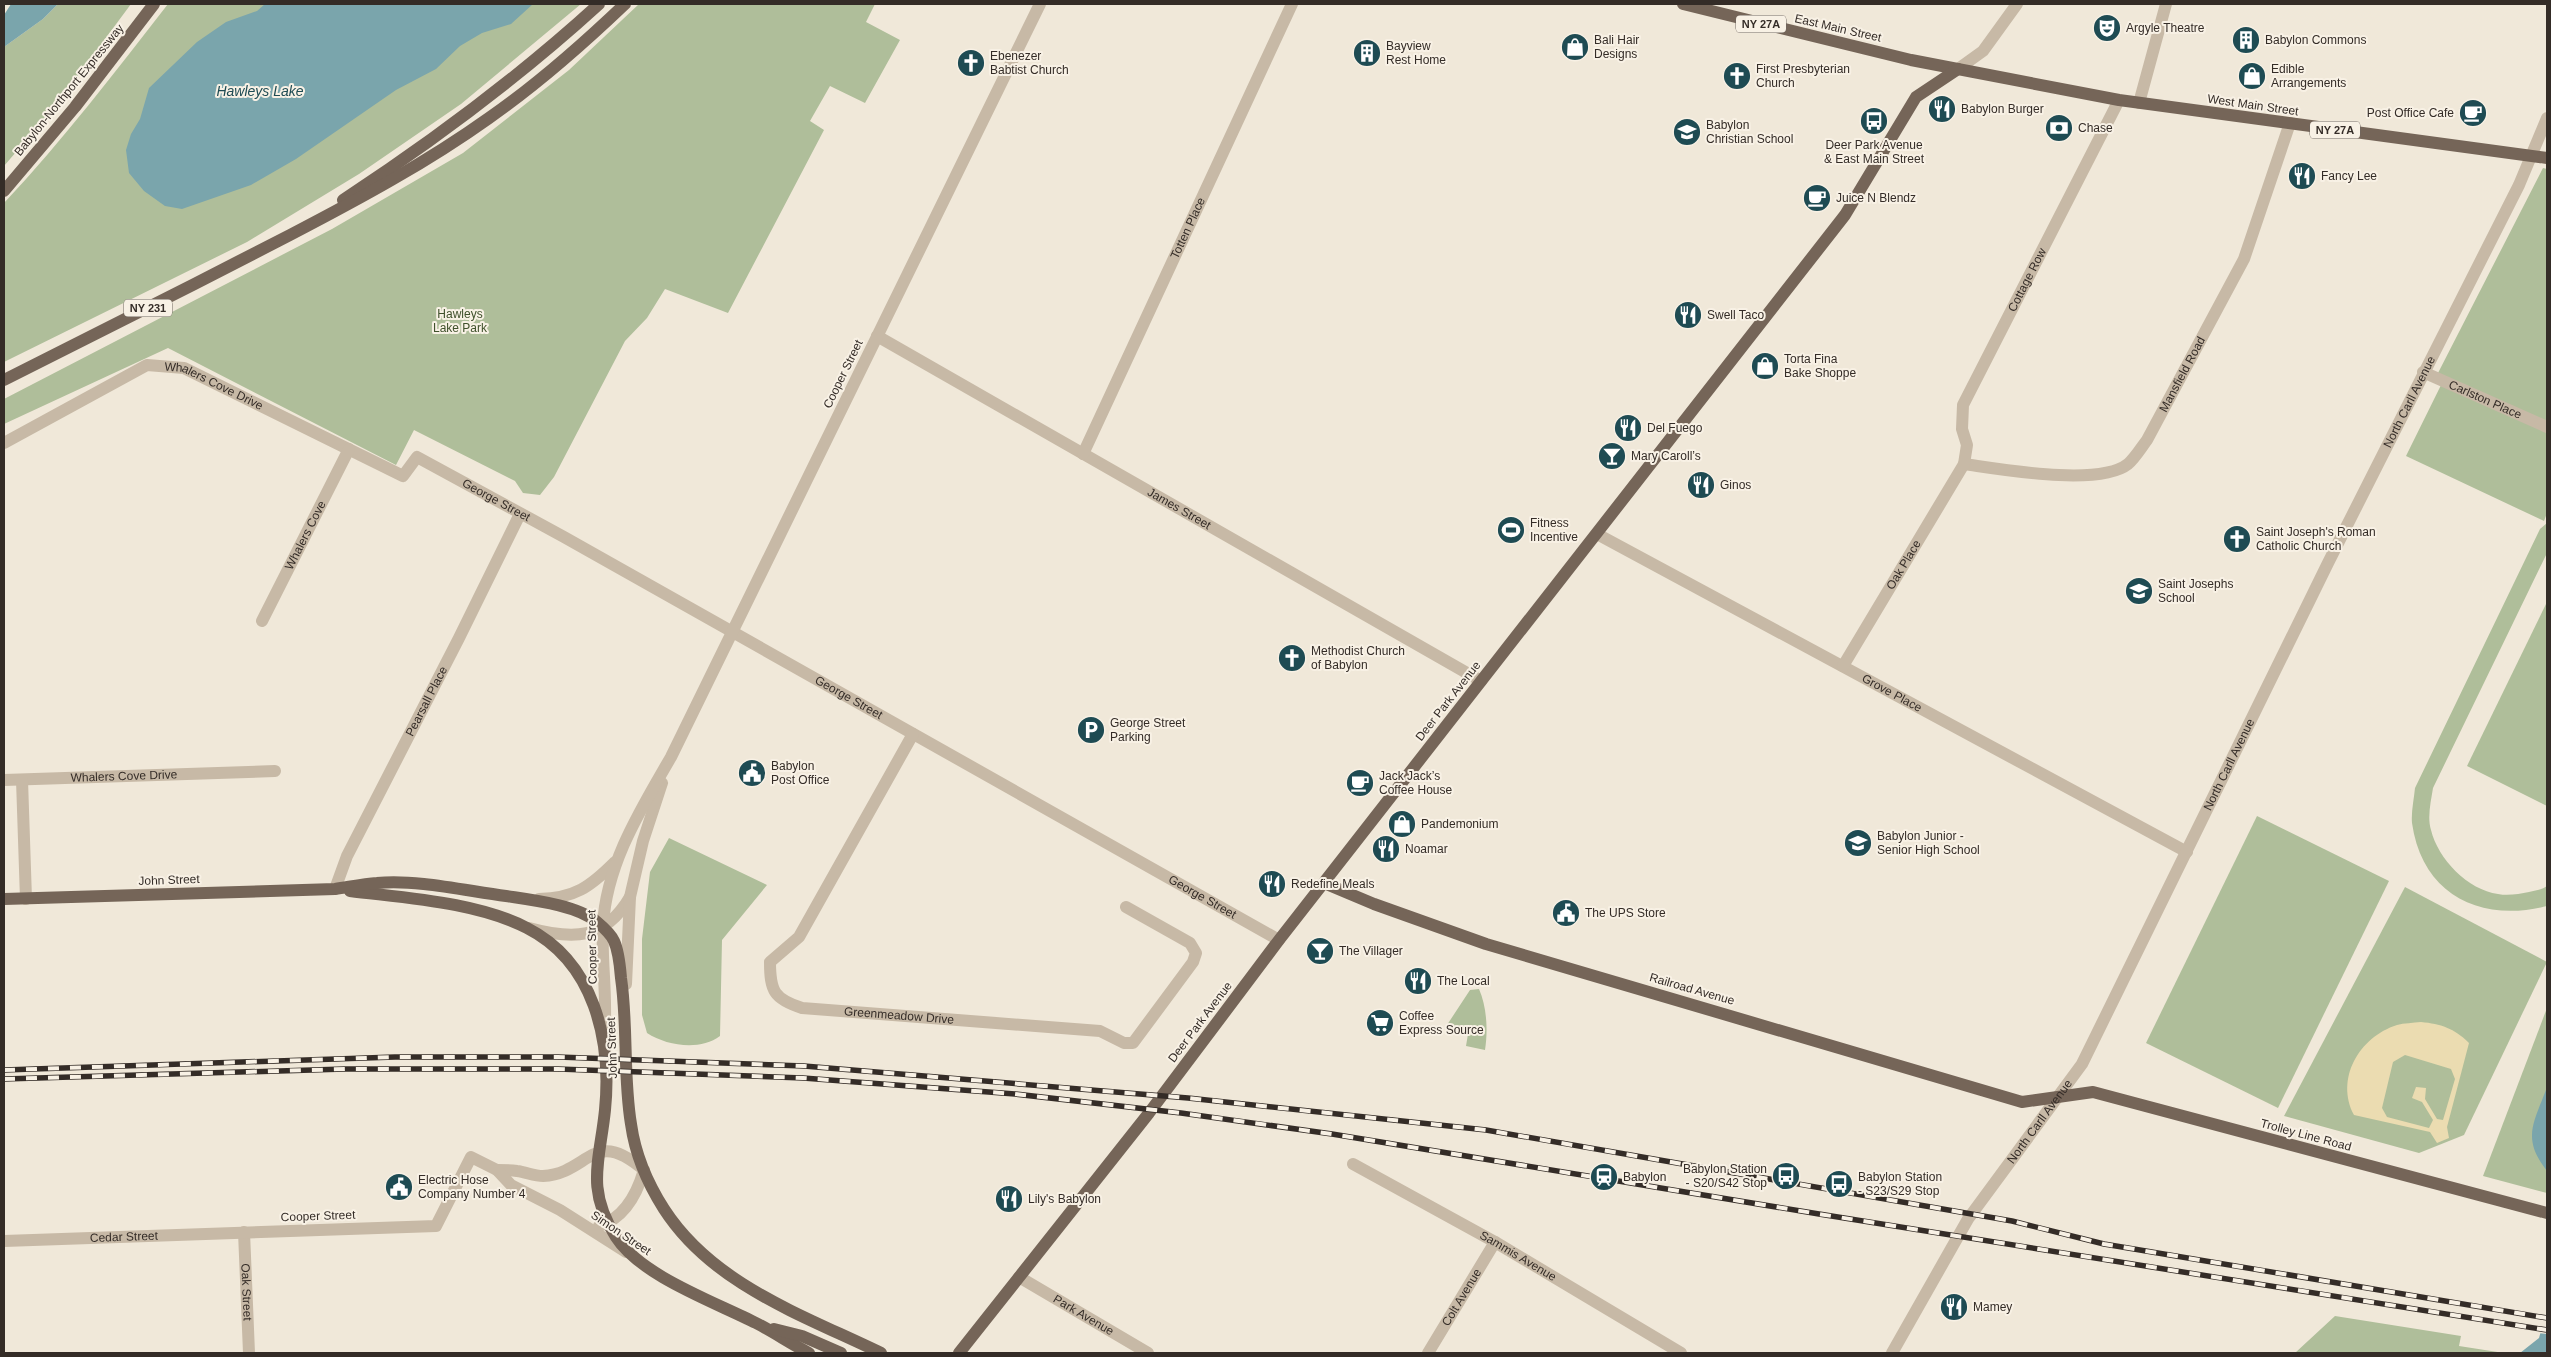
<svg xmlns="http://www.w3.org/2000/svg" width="2551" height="1357" viewBox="0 0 2551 1357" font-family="Arial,sans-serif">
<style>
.green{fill:#afbe9a}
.sand{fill:#ebdcb1;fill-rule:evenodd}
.water{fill:#7aa5ac}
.pier{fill:#f0e8d9}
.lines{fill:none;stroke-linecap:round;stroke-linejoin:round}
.minor{stroke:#c7b9a6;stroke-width:12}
.major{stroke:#756558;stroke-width:12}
.rail-casing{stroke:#342c27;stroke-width:5.5}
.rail{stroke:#f8f1e5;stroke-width:4;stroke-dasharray:11;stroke-linecap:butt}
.labels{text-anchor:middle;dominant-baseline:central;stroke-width:4;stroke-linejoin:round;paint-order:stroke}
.shield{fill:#f8f1e5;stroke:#6f6760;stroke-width:1}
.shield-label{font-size:11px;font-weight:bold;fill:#342c27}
.street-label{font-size:12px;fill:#342c27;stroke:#f8f1e5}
.poi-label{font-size:12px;fill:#342c27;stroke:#f8f1e5;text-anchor:start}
.park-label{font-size:12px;fill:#40512c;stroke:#f8f1e5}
.water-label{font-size:14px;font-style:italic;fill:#1e4b53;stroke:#f8f1e5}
</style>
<rect width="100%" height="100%" fill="#f0e8d9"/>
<!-- green -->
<g class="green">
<path d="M 58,4 L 131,4 L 53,109 L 4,166 L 4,47 L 43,19 Z"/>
<path d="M 168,4 L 581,4 L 461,104 L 359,174 L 247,242 L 4,362 L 4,203 C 63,140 115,72 168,4 Z"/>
<path d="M 639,4 L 875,4 L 866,22 L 900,40 L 865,103 L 830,86 L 810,121 L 824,130 L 728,313 L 665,289 L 647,318 L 625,341 L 554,477 L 540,495 L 523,493 L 515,481 L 414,430 L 396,465 L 168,348 L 4,424 L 4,399 L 332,229 L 463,153 L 569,70 Z"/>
<path d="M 2543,168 L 2547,169 L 2547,513 L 2544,521 L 2406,456 L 2445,377 L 2438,373 Z"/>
<path d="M 2547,523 L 2547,553 L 2433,788 C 2431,801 2427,817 2431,830 C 2438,859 2468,890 2498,894 C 2508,896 2519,894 2529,892 C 2535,890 2542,890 2547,886 L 2547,906 C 2481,923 2422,895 2412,823 C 2411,812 2414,799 2415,788 L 2540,529 Z"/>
<path d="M 2547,602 L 2547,806 L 2467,766 Z"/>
<path d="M 2257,816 L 2389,881 L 2278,1108 L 2146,1043 Z"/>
<path d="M 669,838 L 767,885 L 722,940 L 720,1036 C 700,1051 667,1046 647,1033 L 642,1015 L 642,939 L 650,872 Z"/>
<path d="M 2405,887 L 2547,962 L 2464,1135 L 2419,1153 L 2284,1116 Z"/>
<path d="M 1479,989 C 1487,1007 1488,1031 1485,1050 L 1466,1046 L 1468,1034 L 1447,1025 L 1470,990 Z"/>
<path d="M 2547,1008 L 2547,1193 L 2483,1176 Z"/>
<path d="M 2335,1316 L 2461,1336 L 2459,1346 L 2504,1353 L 2295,1353 Z"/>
</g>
<!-- sand -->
<path class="sand" d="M 2421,1022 C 2441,1024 2454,1028 2469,1043 L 2447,1127 L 2449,1138 L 2437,1143 L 2430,1132 L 2354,1115 C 2335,1079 2359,1037 2397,1025 C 2404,1023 2413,1023 2421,1022 ZM 2405,1055 L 2451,1069 L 2455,1079 L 2443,1120 L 2437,1119 L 2425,1099 L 2426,1088 L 2416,1087 L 2412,1098 L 2422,1102 L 2433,1120 L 2429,1128 L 2387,1117 L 2382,1108 L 2393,1062 Z"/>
<!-- water -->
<g class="water">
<path d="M 11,4 L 58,4 L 43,19 L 4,47 L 4,15 Z"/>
<path d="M 265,4 L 533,4 L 511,24 L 482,33 L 460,46 L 436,69 L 396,90 L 296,159 L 251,185 L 182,209 L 165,206 L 144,191 L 129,173 L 126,150 L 131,134 L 140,119 L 149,88 L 197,42 L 226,22 L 257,11 Z"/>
<path d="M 2547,1087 L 2547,1171 C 2521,1138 2534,1123 2547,1087 Z"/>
<path d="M 2547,1310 L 2547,1353 L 2520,1353 L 2539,1338 Z"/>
</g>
<!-- pier -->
<path class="pier" d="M 2545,1308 L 2547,1309 L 2547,1334 L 2538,1333 Z"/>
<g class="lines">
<!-- minor -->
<g class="minor">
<path d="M 1958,69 L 1983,51 L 2017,4"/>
<path d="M 2139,103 L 2166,4"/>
<path id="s1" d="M 877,336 L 1481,681"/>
<path id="s2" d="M 2423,372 L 2547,427"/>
<path id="s3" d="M 4,443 L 147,365 L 184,368 L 403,476 L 417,457 L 564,537 L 1279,940"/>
<path id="s4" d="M 1083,454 L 1292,4"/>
<path id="s5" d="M 1964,464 C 2000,469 2099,487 2128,464 C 2135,458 2141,448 2147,440 L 2244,259 L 2290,123"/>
<path id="s6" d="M 1597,534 L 2187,852"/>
<path id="s7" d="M 262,621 L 349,449"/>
<path id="s8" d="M 1843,666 L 1964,464 L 1967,445 L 1962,429 L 1963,405 L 2119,100"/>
<path id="s9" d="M 913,734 L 799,937 L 770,962 C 770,991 774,999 802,1008 L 1100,1031 L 1124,1043 L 1133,1043 L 1193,962 L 1196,953 L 1190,943 L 1126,907"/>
<path id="s10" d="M 4,780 L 275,771"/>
<path d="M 22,780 L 26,899"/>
<path id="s11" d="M 335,889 L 347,856 L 459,638 L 520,514"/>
<path d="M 539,899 C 575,898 590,887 615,862"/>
<path d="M 529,928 C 573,940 605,940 630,897"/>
<path d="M 626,984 L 630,897 L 643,841 L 662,783"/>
<path d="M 604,1037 C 608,999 601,963 603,926 C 606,864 641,809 671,757 L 1040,4"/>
<path id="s12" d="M 1353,1164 L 1495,1242 L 1681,1353"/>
<path d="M 497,1170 C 503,1170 510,1170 517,1171 C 526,1172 534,1176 543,1176 C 590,1173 592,1126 644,1170 C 637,1194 625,1218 599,1226"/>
<path id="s13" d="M 244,1232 L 249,1353"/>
<path id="s14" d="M 4,1241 L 436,1226 L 471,1157 L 497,1170 L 511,1185 L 560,1210 L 626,1252"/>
<path id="s15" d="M 1019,1277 L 1148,1353"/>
<path id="s16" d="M 1428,1353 L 1495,1242"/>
<path id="s17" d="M 1892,1353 L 1968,1219 L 2082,1064 L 2328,563 L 2519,185 L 2547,118"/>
</g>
<!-- major -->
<g class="major">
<path d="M 1683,4 L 1911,60 L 2119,100 L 2547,158"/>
<path d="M 4,191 L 75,107 L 154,4"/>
<path d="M 343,200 C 433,141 519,77 599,4"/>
<path d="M 4,380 C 100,332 195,284 290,235 C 359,199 426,163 489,118 C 538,84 582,45 625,4"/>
<path d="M 1324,883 L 1374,904 L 1486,944 L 2022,1102 L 2093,1092 L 2547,1213"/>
<path d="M 350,891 C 405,898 477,902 527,928 C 594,962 612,1040 605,1110 C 600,1160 585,1189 616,1237 C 641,1276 715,1302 756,1323 C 774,1332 791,1344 809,1353"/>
<path d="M 4,899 L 335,889 C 349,887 363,884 377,883 C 416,879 467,891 506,896 C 532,900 577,905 597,922 C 603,927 611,934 614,941 C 619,952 620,966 621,978 C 628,1026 623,1076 631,1124 C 635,1153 648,1184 664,1209 C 713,1285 803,1315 881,1353"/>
<path d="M 774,1329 L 802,1336 L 841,1353"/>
<path d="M 959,1353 L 1149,1113 L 1279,940 L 1845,215 L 1916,97 L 1958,69"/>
</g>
<defs>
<g id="rail">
<path d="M 4,1070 L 395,1057 L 558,1057 L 804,1066 L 1188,1098 L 1486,1130 L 2012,1221 L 2104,1244 L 2547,1318"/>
<path d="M 4,1079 L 345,1069 L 558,1069 L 803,1078 L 1015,1094 L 1181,1113 L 1332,1134 L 1819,1214 L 2547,1330"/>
</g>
</defs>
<!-- rail casing -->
<use href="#rail" class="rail-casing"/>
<!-- rail -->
<use href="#rail" class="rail"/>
</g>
<!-- icons -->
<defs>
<symbol id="theatre-disc" viewBox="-11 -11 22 22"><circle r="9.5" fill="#1e4b53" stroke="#f8f1e5"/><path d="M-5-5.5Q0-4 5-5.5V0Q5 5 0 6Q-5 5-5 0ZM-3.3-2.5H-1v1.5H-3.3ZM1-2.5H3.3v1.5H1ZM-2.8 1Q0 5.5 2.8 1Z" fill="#fff"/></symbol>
<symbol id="building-disc" viewBox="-11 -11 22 22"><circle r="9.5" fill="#1e4b53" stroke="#f8f1e5"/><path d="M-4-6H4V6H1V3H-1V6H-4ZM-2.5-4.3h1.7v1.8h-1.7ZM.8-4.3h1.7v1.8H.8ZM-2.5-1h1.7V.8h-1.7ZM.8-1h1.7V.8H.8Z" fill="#fff"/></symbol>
<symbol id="shop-disc" viewBox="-11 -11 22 22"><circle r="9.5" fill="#1e4b53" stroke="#f8f1e5"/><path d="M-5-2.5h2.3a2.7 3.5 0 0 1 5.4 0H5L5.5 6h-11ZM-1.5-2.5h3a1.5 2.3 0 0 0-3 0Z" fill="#fff"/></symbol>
<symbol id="church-disc" viewBox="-11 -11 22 22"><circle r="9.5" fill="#1e4b53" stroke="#f8f1e5"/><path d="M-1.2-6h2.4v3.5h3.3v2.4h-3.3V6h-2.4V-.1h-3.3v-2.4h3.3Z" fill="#fff"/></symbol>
<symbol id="restaurant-disc" viewBox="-11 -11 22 22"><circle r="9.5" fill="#1e4b53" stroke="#f8f1e5"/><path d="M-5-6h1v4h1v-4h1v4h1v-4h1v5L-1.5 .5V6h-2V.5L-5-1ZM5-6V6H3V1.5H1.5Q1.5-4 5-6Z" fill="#fff"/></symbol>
<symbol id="cafe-disc" viewBox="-11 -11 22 22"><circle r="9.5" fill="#1e4b53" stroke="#f8f1e5"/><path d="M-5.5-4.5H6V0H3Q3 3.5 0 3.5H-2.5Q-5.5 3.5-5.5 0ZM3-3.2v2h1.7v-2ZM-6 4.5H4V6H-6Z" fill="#fff"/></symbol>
<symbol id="bus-disc" viewBox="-11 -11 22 22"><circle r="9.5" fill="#1e4b53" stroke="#f8f1e5"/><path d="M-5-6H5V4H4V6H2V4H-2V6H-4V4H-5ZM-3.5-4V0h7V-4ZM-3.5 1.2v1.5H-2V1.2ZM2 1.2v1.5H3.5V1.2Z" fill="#fff"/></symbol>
<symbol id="bank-disc" viewBox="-11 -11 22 22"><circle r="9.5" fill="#1e4b53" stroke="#f8f1e5"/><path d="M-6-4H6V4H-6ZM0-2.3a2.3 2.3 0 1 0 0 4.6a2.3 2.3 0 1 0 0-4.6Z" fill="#fff"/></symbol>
<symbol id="school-disc" viewBox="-11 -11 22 22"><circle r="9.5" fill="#1e4b53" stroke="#f8f1e5"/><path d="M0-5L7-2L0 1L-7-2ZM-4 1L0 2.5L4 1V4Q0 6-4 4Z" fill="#fff"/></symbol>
<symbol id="bar-disc" viewBox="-11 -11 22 22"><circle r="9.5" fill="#1e4b53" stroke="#f8f1e5"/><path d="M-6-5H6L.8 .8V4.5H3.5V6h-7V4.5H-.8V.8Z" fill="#fff"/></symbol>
<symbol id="stadium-disc" viewBox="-11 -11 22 22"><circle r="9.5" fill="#1e4b53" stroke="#f8f1e5"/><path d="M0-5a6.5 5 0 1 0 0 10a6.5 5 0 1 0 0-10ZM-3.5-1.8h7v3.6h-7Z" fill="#fff"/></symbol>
<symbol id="parking-disc" viewBox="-11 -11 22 22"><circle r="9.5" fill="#1e4b53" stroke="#f8f1e5"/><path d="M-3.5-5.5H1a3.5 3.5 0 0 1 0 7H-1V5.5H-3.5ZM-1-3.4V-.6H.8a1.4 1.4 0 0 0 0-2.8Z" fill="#fff"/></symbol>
<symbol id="civic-disc" viewBox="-11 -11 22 22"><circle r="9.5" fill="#1e4b53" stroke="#f8f1e5"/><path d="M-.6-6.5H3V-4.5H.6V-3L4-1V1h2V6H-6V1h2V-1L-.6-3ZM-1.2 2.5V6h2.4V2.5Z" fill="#fff"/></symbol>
<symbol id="supermarket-disc" viewBox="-11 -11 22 22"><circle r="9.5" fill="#1e4b53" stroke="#f8f1e5"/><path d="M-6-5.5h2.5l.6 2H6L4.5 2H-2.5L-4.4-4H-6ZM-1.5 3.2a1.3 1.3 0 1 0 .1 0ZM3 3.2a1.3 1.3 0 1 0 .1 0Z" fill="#fff"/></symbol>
<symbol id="station-disc" viewBox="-11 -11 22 22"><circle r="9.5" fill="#1e4b53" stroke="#f8f1e5"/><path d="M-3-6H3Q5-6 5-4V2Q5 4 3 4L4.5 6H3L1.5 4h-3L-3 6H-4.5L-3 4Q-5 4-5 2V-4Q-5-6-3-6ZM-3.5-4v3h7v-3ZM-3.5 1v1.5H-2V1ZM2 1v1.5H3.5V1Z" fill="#fff"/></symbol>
</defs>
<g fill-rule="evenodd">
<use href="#theatre-disc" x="2091" y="12" width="32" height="32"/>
<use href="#building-disc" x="2230" y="24" width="32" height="32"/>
<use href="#shop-disc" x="1559" y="31" width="32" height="32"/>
<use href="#building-disc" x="1351" y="37" width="32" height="32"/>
<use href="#church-disc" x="955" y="47" width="32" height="32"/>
<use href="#church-disc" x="1721" y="60" width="32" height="32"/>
<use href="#shop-disc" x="2236" y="60" width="32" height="32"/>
<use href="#restaurant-disc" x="1926" y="93" width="32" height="32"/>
<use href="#cafe-disc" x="2457" y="97" width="32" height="32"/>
<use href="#bus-disc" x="1858" y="105" width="32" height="32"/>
<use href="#bank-disc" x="2043" y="112" width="32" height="32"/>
<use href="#school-disc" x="1671" y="116" width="32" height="32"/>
<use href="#restaurant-disc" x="2286" y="160" width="32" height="32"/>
<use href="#cafe-disc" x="1801" y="182" width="32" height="32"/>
<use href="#restaurant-disc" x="1672" y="299" width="32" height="32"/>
<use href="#shop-disc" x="1749" y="350" width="32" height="32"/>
<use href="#restaurant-disc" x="1612" y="412" width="32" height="32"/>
<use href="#bar-disc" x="1596" y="440" width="32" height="32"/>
<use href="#restaurant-disc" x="1685" y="469" width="32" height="32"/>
<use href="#stadium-disc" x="1495" y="514" width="32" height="32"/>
<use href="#church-disc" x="2221" y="523" width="32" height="32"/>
<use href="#school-disc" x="2123" y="575" width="32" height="32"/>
<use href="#church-disc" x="1276" y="642" width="32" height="32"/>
<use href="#parking-disc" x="1075" y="714" width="32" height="32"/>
<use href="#civic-disc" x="736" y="757" width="32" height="32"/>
<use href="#cafe-disc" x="1344" y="767" width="32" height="32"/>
<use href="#shop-disc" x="1386" y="808" width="32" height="32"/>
<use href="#school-disc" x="1842" y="827" width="32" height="32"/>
<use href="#restaurant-disc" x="1370" y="833" width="32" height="32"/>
<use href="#restaurant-disc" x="1256" y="868" width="32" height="32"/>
<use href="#civic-disc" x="1550" y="897" width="32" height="32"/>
<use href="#bar-disc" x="1304" y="935" width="32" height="32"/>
<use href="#restaurant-disc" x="1402" y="965" width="32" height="32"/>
<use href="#supermarket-disc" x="1364" y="1007" width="32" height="32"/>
<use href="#bus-disc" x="1770" y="1160" width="32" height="32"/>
<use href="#station-disc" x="1588" y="1161" width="32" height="32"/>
<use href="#bus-disc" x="1823" y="1168" width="32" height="32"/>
<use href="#civic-disc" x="383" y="1171" width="32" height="32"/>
<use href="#restaurant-disc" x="993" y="1183" width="32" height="32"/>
<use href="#restaurant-disc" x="1938" y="1291" width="32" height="32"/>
</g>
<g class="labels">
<!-- shield labels -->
<g class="shield">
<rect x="1736" y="15.5" width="50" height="17" rx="4"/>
<rect x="2310" y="121.5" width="50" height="17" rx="4"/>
<rect x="124" y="299.5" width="48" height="17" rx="4"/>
</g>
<g class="shield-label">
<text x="1761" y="24">NY 27A</text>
<text x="2335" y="130">NY 27A</text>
<text x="148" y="308">NY 231</text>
</g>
<!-- street labels -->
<g class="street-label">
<text transform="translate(1838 28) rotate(13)">East Main Street</text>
<text transform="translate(69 90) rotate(-51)">Babylon-Northport Expressway</text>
<text transform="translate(2253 105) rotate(8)">West Main Street</text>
<text stroke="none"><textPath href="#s4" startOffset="249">Totten Place</textPath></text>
<text stroke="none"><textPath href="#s8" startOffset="436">Cottage Row</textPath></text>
<text stroke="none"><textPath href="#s5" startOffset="272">Mansfield Road</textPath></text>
<text transform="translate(843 374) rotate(-64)">Cooper Street</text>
<text stroke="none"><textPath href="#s3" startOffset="234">Whalers Cove Drive</textPath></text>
<text stroke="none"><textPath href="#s2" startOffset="68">Carlston Place</textPath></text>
<text stroke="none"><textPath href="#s17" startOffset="1085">North Carll Avenue</textPath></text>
<text stroke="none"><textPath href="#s3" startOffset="558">George Street</textPath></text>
<text stroke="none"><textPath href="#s1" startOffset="348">James Street</textPath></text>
<text stroke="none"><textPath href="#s7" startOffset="96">Whalers Cove</textPath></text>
<text stroke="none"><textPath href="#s8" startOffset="118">Oak Place</textPath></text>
<text stroke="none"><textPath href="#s6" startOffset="335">Grove Place</textPath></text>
<text stroke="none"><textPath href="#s3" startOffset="962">George Street</textPath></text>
<text transform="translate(1448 701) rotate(-52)">Deer Park Avenue</text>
<text stroke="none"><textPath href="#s11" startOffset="209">Pearsall Place</textPath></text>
<text stroke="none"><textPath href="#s17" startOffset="680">North Carll Avenue</textPath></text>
<text stroke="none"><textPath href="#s10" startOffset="120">Whalers Cove Drive</textPath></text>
<text transform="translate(169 880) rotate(-2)">John Street</text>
<text stroke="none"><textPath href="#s3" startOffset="1368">George Street</textPath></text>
<text transform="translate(592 947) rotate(-91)">Cooper Street</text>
<text transform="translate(1692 989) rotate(16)">Railroad Avenue</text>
<text stroke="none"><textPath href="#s9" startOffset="431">Greenmeadow Drive</textPath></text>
<text transform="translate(1200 1022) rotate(-53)">Deer Park Avenue</text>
<text transform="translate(612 1048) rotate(-92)">John Street</text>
<text stroke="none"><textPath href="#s17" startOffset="275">North Carll Avenue</textPath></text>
<text transform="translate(2306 1135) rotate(15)">Trolley Line Road</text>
<text transform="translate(318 1216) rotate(-2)">Cooper Street</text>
<text transform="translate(621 1233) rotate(34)">Simon Street</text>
<text stroke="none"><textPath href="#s14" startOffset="120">Cedar Street</textPath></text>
<text stroke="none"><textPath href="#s12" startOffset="189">Sammis Avenue</textPath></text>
<text stroke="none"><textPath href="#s13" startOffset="60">Oak Street</textPath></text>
<text stroke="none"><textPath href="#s16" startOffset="65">Colt Avenue</textPath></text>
<text stroke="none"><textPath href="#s15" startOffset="75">Park Avenue</textPath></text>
</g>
<!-- poi labels -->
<g class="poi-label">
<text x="2126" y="28">Argyle Theatre</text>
<text x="1594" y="40">Bali Hair<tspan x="1594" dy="14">Designs</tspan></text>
<text x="2265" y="40">Babylon Commons</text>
<text x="1386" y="46">Bayview<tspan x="1386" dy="14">Rest Home</tspan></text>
<text x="990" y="56">Ebenezer<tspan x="990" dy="14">Babtist Church</tspan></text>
<text x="1756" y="69">First Presbyterian<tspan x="1756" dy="14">Church</tspan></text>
<text x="2271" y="69">Edible<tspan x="2271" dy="14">Arrangements</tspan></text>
<text x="1961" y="109">Babylon Burger</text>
<text x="2454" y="113" text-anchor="end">Post Office Cafe</text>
<text x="1706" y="125">Babylon<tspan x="1706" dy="14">Christian School</tspan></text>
<text x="2078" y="128">Chase</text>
<text x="1874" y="145" text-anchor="middle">Deer Park Avenue<tspan x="1874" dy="14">&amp; East Main Street</tspan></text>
<text x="2321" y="176">Fancy Lee</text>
<text x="1836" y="198">Juice N Blendz</text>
<text x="1707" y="315">Swell Taco</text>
<text x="1784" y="359">Torta Fina<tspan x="1784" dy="14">Bake Shoppe</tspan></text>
<text x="1647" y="428">Del Fuego</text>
<text x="1631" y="456">Mary Caroll’s</text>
<text x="1720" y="485">Ginos</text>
<text x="1530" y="523">Fitness<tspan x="1530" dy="14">Incentive</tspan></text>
<text x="2256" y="532">Saint Joseph's Roman<tspan x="2256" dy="14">Catholic Church</tspan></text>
<text x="2158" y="584">Saint Josephs<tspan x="2158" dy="14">School</tspan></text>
<text x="1311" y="651">Methodist Church<tspan x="1311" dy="14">of Babylon</tspan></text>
<text x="1110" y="723">George Street<tspan x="1110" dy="14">Parking</tspan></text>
<text x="771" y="766">Babylon<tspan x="771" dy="14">Post Office</tspan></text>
<text x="1379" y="776">Jack Jack’s<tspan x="1379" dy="14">Coffee House</tspan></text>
<text x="1421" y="824">Pandemonium</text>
<text x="1877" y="836">Babylon Junior -<tspan x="1877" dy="14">Senior High School</tspan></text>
<text x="1405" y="849">Noamar</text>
<text x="1291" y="884">Redefine Meals</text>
<text x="1585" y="913">The UPS Store</text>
<text x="1339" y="951">The Villager</text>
<text x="1437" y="981">The Local</text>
<text x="1399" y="1016">Coffee<tspan x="1399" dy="14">Express Source</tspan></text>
<text x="1767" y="1169" text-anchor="end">Babylon Station<tspan x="1767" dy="14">- S20/S42 Stop</tspan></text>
<text x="1623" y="1177">Babylon</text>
<text x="1858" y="1177">Babylon Station<tspan x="1858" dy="14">- S23/S29 Stop</tspan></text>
<text x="418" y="1180">Electric Hose<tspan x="418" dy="14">Company Number 4</tspan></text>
<text x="1028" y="1199">Lily's Babylon</text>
<text x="1973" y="1307">Mamey</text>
</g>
<!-- park labels -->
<g class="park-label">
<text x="460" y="314">Hawleys<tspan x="460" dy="14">Lake Park</tspan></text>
</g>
<!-- water labels -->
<g class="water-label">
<text x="260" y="91">Hawleys Lake</text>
</g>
</g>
<!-- border -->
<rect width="2551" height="1357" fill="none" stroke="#342c27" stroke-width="10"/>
</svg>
